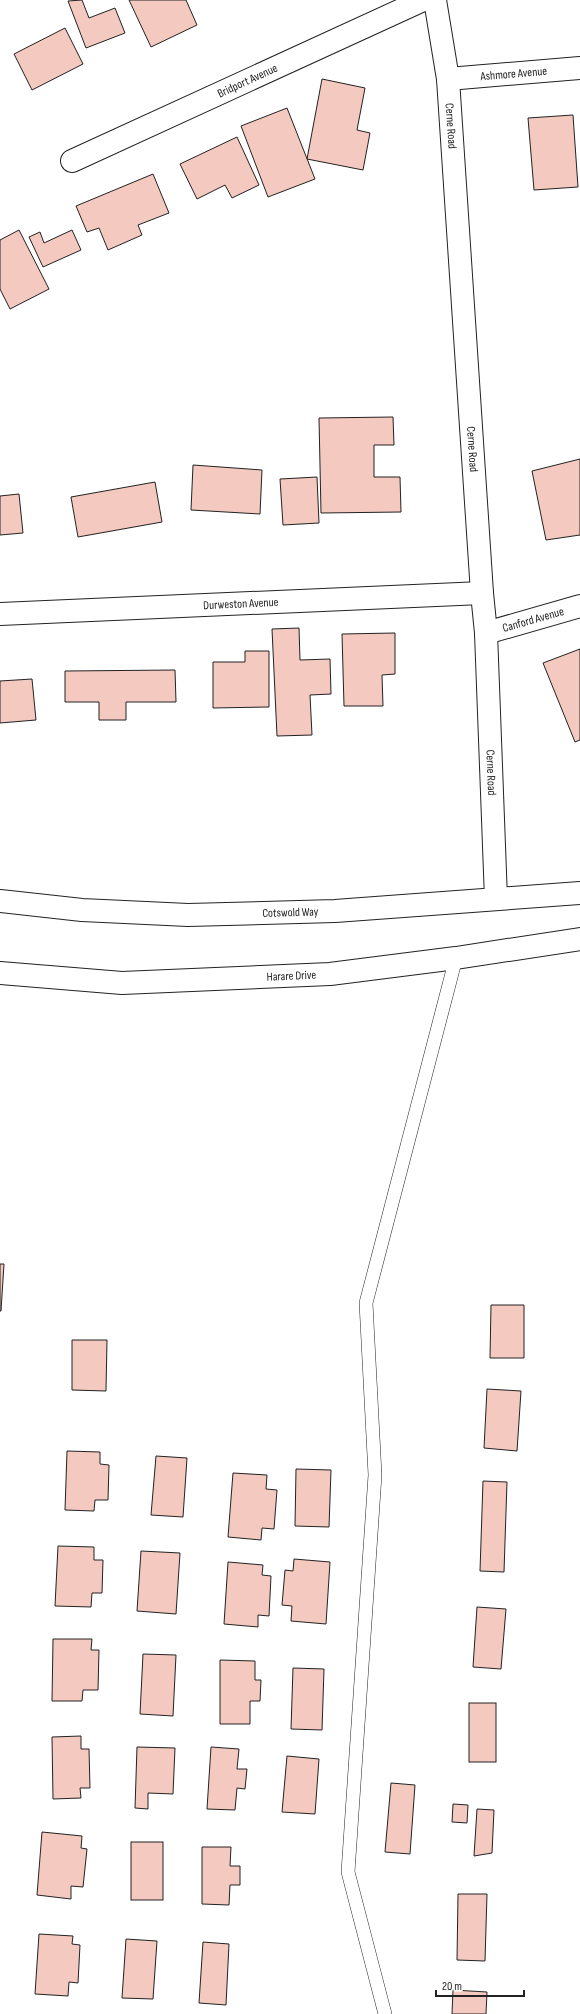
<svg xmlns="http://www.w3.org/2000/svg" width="580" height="2014" viewBox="0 0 580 2014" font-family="'Sofia Sans Condensed',sans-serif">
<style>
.building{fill:#f3c9c0;stroke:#222}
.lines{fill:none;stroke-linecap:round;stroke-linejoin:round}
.lane-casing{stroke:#222;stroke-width:14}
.street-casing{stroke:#222;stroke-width:24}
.primary-casing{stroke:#222;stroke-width:24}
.lane{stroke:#fff;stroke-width:13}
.street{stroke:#fff;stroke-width:22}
.primary{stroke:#fff;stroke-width:22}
.labels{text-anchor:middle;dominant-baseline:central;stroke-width:3;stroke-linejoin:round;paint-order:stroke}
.street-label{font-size:12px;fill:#222;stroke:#fff}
</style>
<rect width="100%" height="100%" fill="#fff"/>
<!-- building -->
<g class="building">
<path d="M 82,0 L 89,18 L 115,8 L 125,33 L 86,48 L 68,1 Z"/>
<path d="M 129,0 L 186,0 L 197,25 L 151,47 Z"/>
<path d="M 65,28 L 83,64 L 32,90 L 14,54 Z"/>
<path d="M 322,79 L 365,88 L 357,130 L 370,133 L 363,170 L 307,159 Z"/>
<path d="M 287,108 L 315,179 L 268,197 L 241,126 Z"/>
<path d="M 573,115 L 578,187 L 534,190 L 528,118 Z"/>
<path d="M 237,137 L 259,185 L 232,198 L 225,185 L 197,199 L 180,164 Z"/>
<path d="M 153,174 L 169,213 L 138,225 L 142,235 L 108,250 L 99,228 L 87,232 L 76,206 Z"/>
<path d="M 19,230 L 49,289 L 10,309 L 0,289 L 0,240 Z"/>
<path d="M 72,230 L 81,250 L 43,267 L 29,237 L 40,232 L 44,243 Z"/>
<path d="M 393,417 L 394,445 L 374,445 L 374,477 L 400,477 L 401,512 L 321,513 L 319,418 Z"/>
<path d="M 580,459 L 580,535 L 546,540 L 532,471 Z"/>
<path d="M 193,465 L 262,470 L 260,514 L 191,510 Z"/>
<path d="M 317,477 L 319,523 L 283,525 L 280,479 Z"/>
<path d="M 155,482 L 162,522 L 78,537 L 71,497 Z"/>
<path d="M 19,494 L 23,533 L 0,535 L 0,496 Z"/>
<path d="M 299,628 L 300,660 L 330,659 L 331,694 L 310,695 L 312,735 L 277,736 L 272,629 Z"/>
<path d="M 395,633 L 395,674 L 382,675 L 383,706 L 344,706 L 342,634 Z"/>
<path d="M 580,649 L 580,740 L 575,742 L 543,663 Z"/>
<path d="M 245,651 L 269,651 L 269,707 L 213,708 L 213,662 L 245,662 Z"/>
<path d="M 175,670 L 176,702 L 126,702 L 126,720 L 99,720 L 99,702 L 65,702 L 65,671 Z"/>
<path d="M 32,679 L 36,720 L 0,723 L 0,681 Z"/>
<path d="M 0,1264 L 4,1264 L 1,1311 L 0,1311 Z"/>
<path d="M 491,1305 L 524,1305 L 524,1358 L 490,1358 Z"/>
<path d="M 72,1340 L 107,1340 L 106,1391 L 72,1390 Z"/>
<path d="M 487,1389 L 521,1391 L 517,1451 L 484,1448 Z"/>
<path d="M 67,1451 L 100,1452 L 100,1464 L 109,1465 L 108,1500 L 95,1500 L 94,1511 L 65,1510 Z"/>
<path d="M 156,1456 L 187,1458 L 183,1517 L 151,1515 Z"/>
<path d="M 296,1469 L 331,1470 L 329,1527 L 295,1526 Z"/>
<path d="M 233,1473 L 267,1475 L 266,1489 L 277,1490 L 274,1529 L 262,1528 L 261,1540 L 228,1537 Z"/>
<path d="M 483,1481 L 507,1482 L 504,1572 L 480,1571 Z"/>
<path d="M 58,1546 L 94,1547 L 94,1560 L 103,1560 L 102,1593 L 92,1593 L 91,1607 L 55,1606 Z"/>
<path d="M 141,1551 L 180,1553 L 176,1614 L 137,1611 Z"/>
<path d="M 294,1559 L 330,1562 L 326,1624 L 291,1621 L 292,1606 L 282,1605 L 285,1570 L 293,1571 Z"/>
<path d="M 228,1562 L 263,1565 L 262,1575 L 271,1576 L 269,1616 L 258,1615 L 258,1627 L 224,1624 Z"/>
<path d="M 477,1607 L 506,1609 L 501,1669 L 473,1667 Z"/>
<path d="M 53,1639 L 92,1639 L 91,1650 L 99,1650 L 98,1690 L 83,1690 L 82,1701 L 52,1701 Z"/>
<path d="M 143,1654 L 176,1655 L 173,1716 L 140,1714 Z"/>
<path d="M 220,1660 L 255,1661 L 255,1680 L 261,1680 L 260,1701 L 250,1701 L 250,1724 L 220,1724 Z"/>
<path d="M 293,1668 L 324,1669 L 322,1730 L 291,1729 Z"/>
<rect x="469" y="1703" width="27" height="59"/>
<path d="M 81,1736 L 81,1749 L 89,1749 L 90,1788 L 80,1788 L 81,1798 L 53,1799 L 52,1737 Z"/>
<path d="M 137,1747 L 175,1748 L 173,1794 L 148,1793 L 148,1809 L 135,1808 Z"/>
<path d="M 211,1747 L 239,1749 L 237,1769 L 247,1769 L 245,1789 L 237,1788 L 235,1810 L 207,1809 Z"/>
<path d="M 287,1756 L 319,1759 L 315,1814 L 282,1812 Z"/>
<path d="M 391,1783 L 415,1785 L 410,1854 L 385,1852 Z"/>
<path d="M 453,1804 L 468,1805 L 467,1823 L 452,1822 Z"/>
<path d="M 477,1809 L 494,1810 L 492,1853 L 474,1856 Z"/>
<path d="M 42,1832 L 82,1836 L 81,1848 L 87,1849 L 83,1887 L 71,1886 L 71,1899 L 37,1895 Z"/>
<rect x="131" y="1842" width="32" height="58"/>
<path d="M 202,1847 L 231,1847 L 230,1866 L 240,1866 L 240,1885 L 230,1885 L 229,1905 L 202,1904 Z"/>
<path d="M 458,1894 L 487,1894 L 485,1961 L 457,1960 Z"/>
<path d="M 39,1934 L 73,1936 L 72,1944 L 80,1945 L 78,1983 L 69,1982 L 68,1996 L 35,1994 Z"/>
<path d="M 126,1939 L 157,1941 L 153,1999 L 122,1998 Z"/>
<path d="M 203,1942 L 229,1944 L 226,2005 L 199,2003 Z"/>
<path d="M 453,1990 L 487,1992 L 486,2014 L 452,2014 Z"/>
</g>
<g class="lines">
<defs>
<path id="lane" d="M 385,2014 L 348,1872 L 375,1475 L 366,1303 L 456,958"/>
<g id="street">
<path id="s1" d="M 435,0 L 448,79 L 482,593 L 486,633 L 496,899"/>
<path id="s2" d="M 448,79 L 580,68"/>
<path id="s3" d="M 72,161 L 423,0"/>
<path id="s4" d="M 0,614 L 482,593"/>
<path id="s5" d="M 486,633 L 580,606"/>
<path id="s6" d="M 0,901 L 82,910 L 188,915 L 335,911 L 580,893"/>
</g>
<g id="primary">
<path id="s7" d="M 0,973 L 122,983 L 330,974 L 456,958 L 580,939"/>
</g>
</defs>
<!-- lane casing -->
<use href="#lane" class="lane-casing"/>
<!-- street casing -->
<use href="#street" class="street-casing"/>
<!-- primary casing -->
<use href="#primary" class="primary-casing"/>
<!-- lane -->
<use href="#lane" class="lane"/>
<!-- street -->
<use href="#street" class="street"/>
<!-- primary -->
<use href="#primary" class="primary"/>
</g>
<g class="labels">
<!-- street labels -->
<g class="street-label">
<text stroke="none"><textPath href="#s2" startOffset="66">Ashmore Avenue</textPath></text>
<text stroke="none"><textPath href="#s3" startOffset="193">Bridport Avenue</textPath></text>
<text stroke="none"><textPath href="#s1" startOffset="127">Cerne Road</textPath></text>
<text stroke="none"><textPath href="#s1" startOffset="451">Cerne Road</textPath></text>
<text stroke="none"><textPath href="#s4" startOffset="241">Durweston Avenue</textPath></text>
<text stroke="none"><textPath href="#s5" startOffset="49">Canford Avenue</textPath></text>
<text stroke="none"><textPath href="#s1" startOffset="775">Cerne Road</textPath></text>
<text stroke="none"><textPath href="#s6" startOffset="291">Cotswold Way</textPath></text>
<text stroke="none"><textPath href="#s7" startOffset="292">Harare Drive</textPath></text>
</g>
</g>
<!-- scale -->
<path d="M436 1990v6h88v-6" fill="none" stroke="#222222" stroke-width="2"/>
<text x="442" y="1990" font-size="12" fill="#222222" stroke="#ffffff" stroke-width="3" paint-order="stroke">20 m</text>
</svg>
